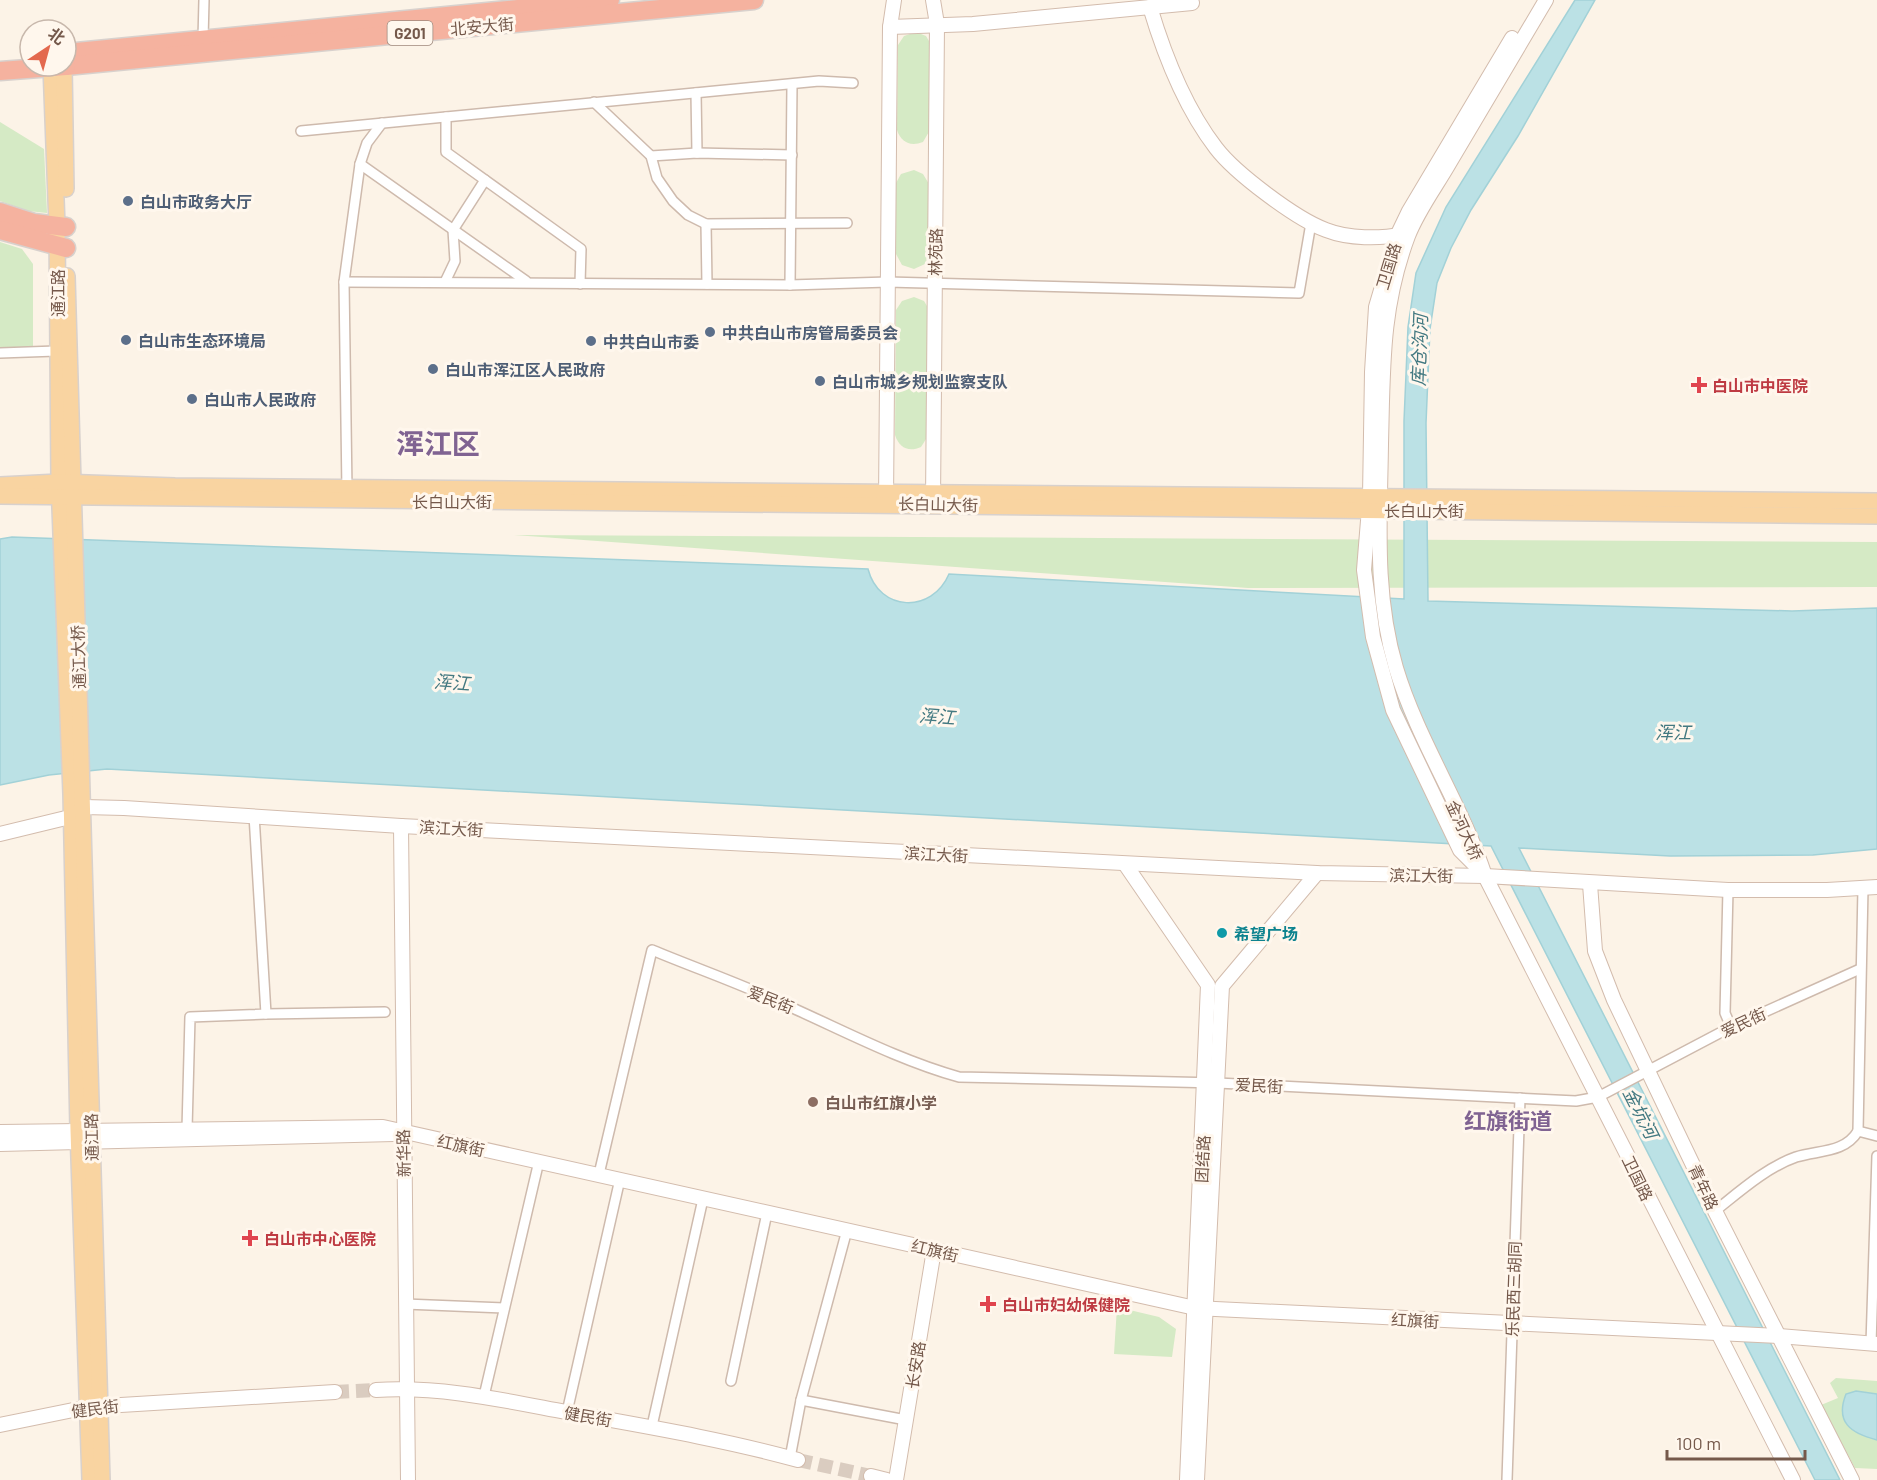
<svg xmlns="http://www.w3.org/2000/svg" width="1877" height="1480" viewBox="0 0 1877 1480" font-family="Barlow,'Noto Sans SC',sans-serif">
<style>
.green{fill:#d5eac5}
.water{fill:#bbe1e5;stroke:#a2d1d7;stroke-width:1.5}
.lines{fill:none;stroke-linecap:round;stroke-linejoin:round}
.secondary-tunnel{stroke:#daccc0;stroke-width:14;stroke-dasharray:14 7;stroke-linecap:butt}
.street-casing{stroke:#cebaad;stroke-width:12}
.secondary-casing{stroke:#d3bcad;stroke-width:16}
.primary-casing{stroke:#d8d1cd;stroke-width:18}
.highway-casing{stroke:#d8d1cd;stroke-width:21}
.street{stroke:#fff;stroke-width:9}
.secondary{stroke:#fff;stroke-width:14}
.primary{stroke:#f9d4a1;stroke-width:15}
.highway{stroke:#f5b29f;stroke-width:18}
.service-dot{fill:#5c6f8a;stroke:#fff7ed;stroke-width:2}
.health-dot{fill:#e0444e;stroke:#fff7ed;stroke-width:2}
.culture-dot{fill:#0f9aa8;stroke:#fff7ed;stroke-width:2}
.education-dot{fill:#8d6e63;stroke:#fff7ed;stroke-width:2}
.labels{text-anchor:middle;dominant-baseline:central;stroke-width:6;stroke-linejoin:round;paint-order:stroke}
.shield{fill:#fff7ed;stroke:#9e887c;stroke-width:1.5}
.shield-label{font-size:15px;font-weight:bold;fill:#75594b}
.street-label{font-size:16px;fill:#75594b;stroke:#fff7ed}
.service-label{font-size:16px;font-weight:bold;fill:#4e5e75;stroke:#fff7ed;text-anchor:start}
.health-label{font-size:16px;font-weight:bold;fill:#be3a42;stroke:#fff7ed;text-anchor:start}
.culture-label{font-size:16px;font-weight:bold;fill:#0d838f;stroke:#fff7ed;text-anchor:start}
.education-label{font-size:16px;font-weight:bold;fill:#785e54;stroke:#fff7ed;text-anchor:start}
.water-label{font-size:18px;font-style:italic;fill:#437981;stroke:#fff7ed}
.district-label{font-size:22px;font-weight:bold;fill:#806392;stroke:#fff7ed}
.town-label{font-size:28px;font-weight:bold;fill:#806392;stroke:#fff7ed}
</style>
<rect width="100%" height="100%" fill="#fcf3e7"/>
<!-- green -->
<g class="green">
<path d="M 916,32 L 926,36 L 932,46 L 930,130 L 923,142 C 910,147 901,142 897,130 L 898,45 L 904,36 Z"/>
<path d="M 0,122 L 44,149 L 47,213 L 28,211 L 0,201 Z"/>
<path d="M 914,170 L 923,174 L 929,184 L 929,255 L 925,264 L 914,269 L 902,265 L 896,254 L 896,183 L 901,174 Z"/>
<path d="M 0,242 L 22,249 L 33,264 L 33,347 L 0,348 Z"/>
<path d="M 914,297 L 924,301 L 930,311 L 928,436 L 921,447 C 908,453 899,447 895,435 L 896,310 L 902,301 Z"/>
<path d="M 514,535 L 1877,542 L 1877,587 L 1248,588 Z"/>
<path d="M 1117,1307 L 1159,1317 L 1176,1329 L 1172,1357 L 1114,1354 Z"/>
<path d="M 1836,1378 L 1877,1381 L 1877,1469 L 1855,1468 L 1821,1405 L 1838,1398 L 1830,1383 Z"/>
</g>
<!-- water -->
<g class="water">
<path d="M 1575,0 L 1595,0 L 1518,136 L 1471,210 L 1451,248 L 1437,283 L 1430,329 L 1426,423 L 1428,601 L 1792,611 L 1877,608 L 1877,849 L 1813,855 L 1670,856 L 1519,848 L 1840,1480 L 1815,1480 L 1491,846 L 107,769 L 49,775 L 0,785 L 0,539 L 12,537 L 868,569 C 879,612 932,614 949,574 L 1404,599 L 1404,421 L 1408,327 L 1416,273 L 1446,207 Z"/>
<path d="M 1856,1391 L 1877,1394 L 1877,1440 C 1850,1433 1835,1422 1846,1394 Z"/>
</g>
<g class="lines">
<!-- secondary-tunnel -->
<g class="secondary-tunnel">
<path d="M 335,1392 L 376,1390"/>
<path d="M 798,1460 L 871,1476"/>
</g>
<defs>
<g id="street">
<path d="M 203,39 L 204,0"/>
<path d="M 696,93 L 697,153"/>
<path d="M 594,102 L 651,156 L 657,178 L 673,201 L 688,215 L 706,224 L 847,223"/>
<path d="M 446,117 L 446,152 L 581,249 L 580,284"/>
<path d="M 301,131 L 819,81 L 853,83"/>
<path d="M 651,156 L 697,153 L 792,155"/>
<path d="M 360,164 L 526,281"/>
<path d="M 706,224 L 707,284"/>
<path d="M 344,282 L 790,285 L 888,282 L 1299,293 L 1311,223"/>
<path d="M 445,282 L 455,261 L 453,230 L 485,180"/>
<path d="M 790,285 L 792,85"/>
<path d="M 0,353 L 56,351"/>
<path d="M 347,491 L 344,282 L 360,164 L 367,143 L 382,123"/>
<path d="M 1728,890 L 1725,1013 L 1731,1027"/>
<path d="M 266,1014 L 385,1012"/>
<path d="M 187,1129 L 190,1017 L 266,1014 L 254,815"/>
<path d="M 1858,1131 L 1863,888"/>
<path d="M 599,1174 L 652,950 C 700,970 750,987 797,1010 C 850,1034 902,1061 959,1077 L 1218,1083 L 1576,1101 L 1598,1097 L 1731,1027 L 1860,969"/>
<path d="M 1715,1211 C 1739,1192 1767,1167 1796,1157 C 1819,1150 1845,1153 1858,1131 L 1877,1136"/>
<path d="M 405,1304 L 504,1308"/>
<path d="M 1871,1344 L 1877,1156"/>
<path d="M 731,1381 L 767,1213"/>
<path d="M 484,1396 L 539,1161"/>
<path d="M 801,1400 L 906,1420"/>
<path d="M 567,1412 L 620,1179"/>
<path d="M 652,1426 L 703,1199"/>
<path d="M 790,1458 L 801,1400 L 847,1230"/>
<path d="M 1507,1480 L 1520,1098"/>
</g>
<g id="secondary">
<path d="M 1546,0 C 1514,54 1482,108 1450,162 C 1437,185 1418,210 1408,236 C 1381,308 1383,368 1381,444 C 1380,520 1374,594 1396,668 C 1418,741 1462,805 1485,876 L 1793,1480"/>
<path d="M 1150,7 C 1164,54 1186,109 1216,148 C 1235,173 1296,219 1326,230 C 1349,239 1380,239 1403,234"/>
<path d="M 890,27 L 973,24 L 1192,3"/>
<path d="M 886,502 L 890,27 L 894,0"/>
<path d="M 933,502 L 937,24 L 933,0"/>
<path d="M 401,826 L 408,1480"/>
<path d="M 0,834 L 70,817 L 84,807 L 124,808 L 401,826 L 1317,873 L 1485,876 L 1728,890 L 1827,890 L 1877,887"/>
<path d="M 1125,864 L 1208,985 L 1187,1480"/>
<path d="M 1482,872 L 1460,850 L 1393,710 L 1373,637 L 1364,570 L 1370,496 L 1372,372 L 1376,307 L 1397,236 L 1409,211 L 1512,38"/>
<path d="M 1590,884 L 1595,951 L 1614,1000 L 1715,1211 L 1852,1480"/>
<path d="M 0,1132 L 383,1127 L 1195,1308 L 1779,1336 L 1877,1344"/>
<path d="M 0,1144 L 394,1134"/>
<path d="M 376,1390 C 441,1386 502,1400 566,1412 C 643,1426 722,1439 798,1460"/>
<path d="M 0,1425 L 88,1407 L 335,1392"/>
<path d="M 871,1476 L 887,1480"/>
<path d="M 896,1480 L 934,1250"/>
<path d="M 1197,1480 L 1222,986 L 1317,873"/>
</g>
<g id="primary">
<path d="M 51,66 L 57,226 L 59,482 L 71,794 L 78,1130 L 90,1480"/>
<path d="M 64,66 L 66,189"/>
<path d="M 67,276 L 102,1480"/>
<path d="M 0,485 L 59,482 L 175,486 L 1877,501"/>
<path d="M 0,496 L 1877,516"/>
</g>
<g id="highway">
<path d="M 66,53 L 610,0"/>
<path d="M 66,66 L 754,0"/>
<path d="M 0,71 L 66,66"/>
<path d="M 0,212 L 34,223 L 66,227"/>
<path d="M 0,230 L 66,248"/>
</g>
</defs>
<!-- street casing -->
<use href="#street" class="street-casing"/>
<!-- secondary casing -->
<use href="#secondary" class="secondary-casing"/>
<!-- primary casing -->
<use href="#primary" class="primary-casing"/>
<!-- highway casing -->
<use href="#highway" class="highway-casing"/>
<!-- street -->
<use href="#street" class="street"/>
<!-- secondary -->
<use href="#secondary" class="secondary"/>
<!-- primary -->
<use href="#primary" class="primary"/>
<!-- highway -->
<use href="#highway" class="highway"/>
</g>
<!-- markers -->
<g class="service-dot">
<circle cx="128" cy="201" r="6"/>
<circle cx="710" cy="332" r="6"/>
<circle cx="126" cy="340" r="6"/>
<circle cx="591" cy="341" r="6"/>
<circle cx="433" cy="369" r="6"/>
<circle cx="820" cy="381" r="6"/>
<circle cx="192" cy="399" r="6"/>
</g>
<g class="health-dot">
<path d="M1696 376h6v6h6v6h-6v6h-6v-6h-6v-6h6z"/>
<path d="M247 1229h6v6h6v6h-6v6h-6v-6h-6v-6h6z"/>
<path d="M985 1295h6v6h6v6h-6v6h-6v-6h-6v-6h6z"/>
</g>
<circle class="culture-dot" cx="1222" cy="933" r="6"/>
<circle class="education-dot" cx="813" cy="1102" r="6"/>
<g class="labels">
<!-- shield labels -->
<rect class="shield" x="387.5" y="21" width="45" height="24" rx="4.5"/>
<g class="shield-label">
<text x="410" y="33">G201</text>
</g>
<!-- street labels -->
<g class="street-label">
<text transform="translate(482 26) rotate(-5)">北安大街</text>
<text transform="translate(935 252) rotate(-89)">林苑路</text>
<text transform="translate(1388 266) rotate(-73)">卫国路</text>
<text transform="translate(57 293) rotate(-90)">通江路</text>
<text x="452" y="501">长白山大街</text>
<text transform="translate(938 504) rotate(1)">长白山大街</text>
<text x="1424" y="510">长白山大街</text>
<text transform="translate(78 657) rotate(-92)">通江大桥</text>
<text transform="translate(451 828) rotate(3)">滨江大街</text>
<text transform="translate(1465 830) rotate(65)">金河大桥</text>
<text transform="translate(936 854) rotate(3)">滨江大街</text>
<text transform="translate(1421 875) rotate(1)">滨江大街</text>
<text transform="translate(771 999) rotate(22)">爱民街</text>
<text transform="translate(1743 1022) rotate(-25)">爱民街</text>
<text transform="translate(1259 1085) rotate(3)">爱民街</text>
<text transform="translate(91 1137) rotate(-91)">通江路</text>
<text transform="translate(461 1145) rotate(12)">红旗街</text>
<text transform="translate(403 1153) rotate(-91)">新华路</text>
<text transform="translate(1202 1159) rotate(-87)">团结路</text>
<text transform="translate(1638 1178) rotate(64)">卫国路</text>
<text transform="translate(1704 1187) rotate(65)">青年路</text>
<text transform="translate(935 1250) rotate(13)">红旗街</text>
<text transform="translate(1513 1289) rotate(-88)">乐民西三胡同</text>
<text transform="translate(1415 1320) rotate(3)">红旗街</text>
<text transform="translate(915 1365) rotate(-81)">长安路</text>
<text transform="translate(95 1408) rotate(-7)">健民街</text>
<text transform="translate(588 1416) rotate(10)">健民街</text>
</g>
<!-- service labels -->
<g class="service-label">
<text x="140" y="201">白山市政务大厅</text>
<text x="722" y="332">中共白山市房管局委员会</text>
<text x="138" y="340">白山市生态环境局</text>
<text x="603" y="341">中共白山市委</text>
<text x="445" y="369">白山市浑江区人民政府</text>
<text x="832" y="381">白山市城乡规划监察支队</text>
<text x="204" y="399">白山市人民政府</text>
</g>
<!-- health labels -->
<g class="health-label">
<text x="1712" y="385">白山市中医院</text>
<text x="264" y="1238">白山市中心医院</text>
<text x="1002" y="1304">白山市妇幼保健院</text>
</g>
<!-- culture labels -->
<g class="culture-label">
<text x="1234" y="933">希望广场</text>
</g>
<!-- education labels -->
<g class="education-label">
<text x="825" y="1102">白山市红旗小学</text>
</g>
<!-- water labels -->
<g class="water-label">
<text transform="translate(1419 350) rotate(-88)">库仓沟河</text>
<text transform="translate(452 682) rotate(4)">浑江</text>
<text transform="translate(937 716) rotate(4)">浑江</text>
<text x="1673" y="732">浑江</text>
<text transform="translate(1641 1113) rotate(63)">金坑河</text>
</g>
<!-- district labels -->
<g class="district-label">
<text x="1508" y="1120">红旗街道</text>
</g>
<!-- town labels -->
<g class="town-label">
<text x="438" y="443">浑江区</text>
</g>
</g>
<!-- north arrow -->
<g transform="translate(48 48) rotate(36)"><circle r="28" fill="#fff7ed" stroke="#c8b8ac" stroke-width="1.5"/>
<path d="M0-4.5L10 22L0 15L-10 22Z" fill="#e3694e"/>
<text y="-9" font-size="16" font-weight="bold" text-anchor="middle" fill="#75594b">北</text>
</g>
<!-- scale -->
<path d="M1667 1450v9h138v-9" fill="none" stroke="#75594b" stroke-width="3"/>
<text x="1676" y="1450" font-size="18" fill="#75594b" stroke="#fff7ed" stroke-width="4.5" paint-order="stroke">100 m</text>
</svg>
